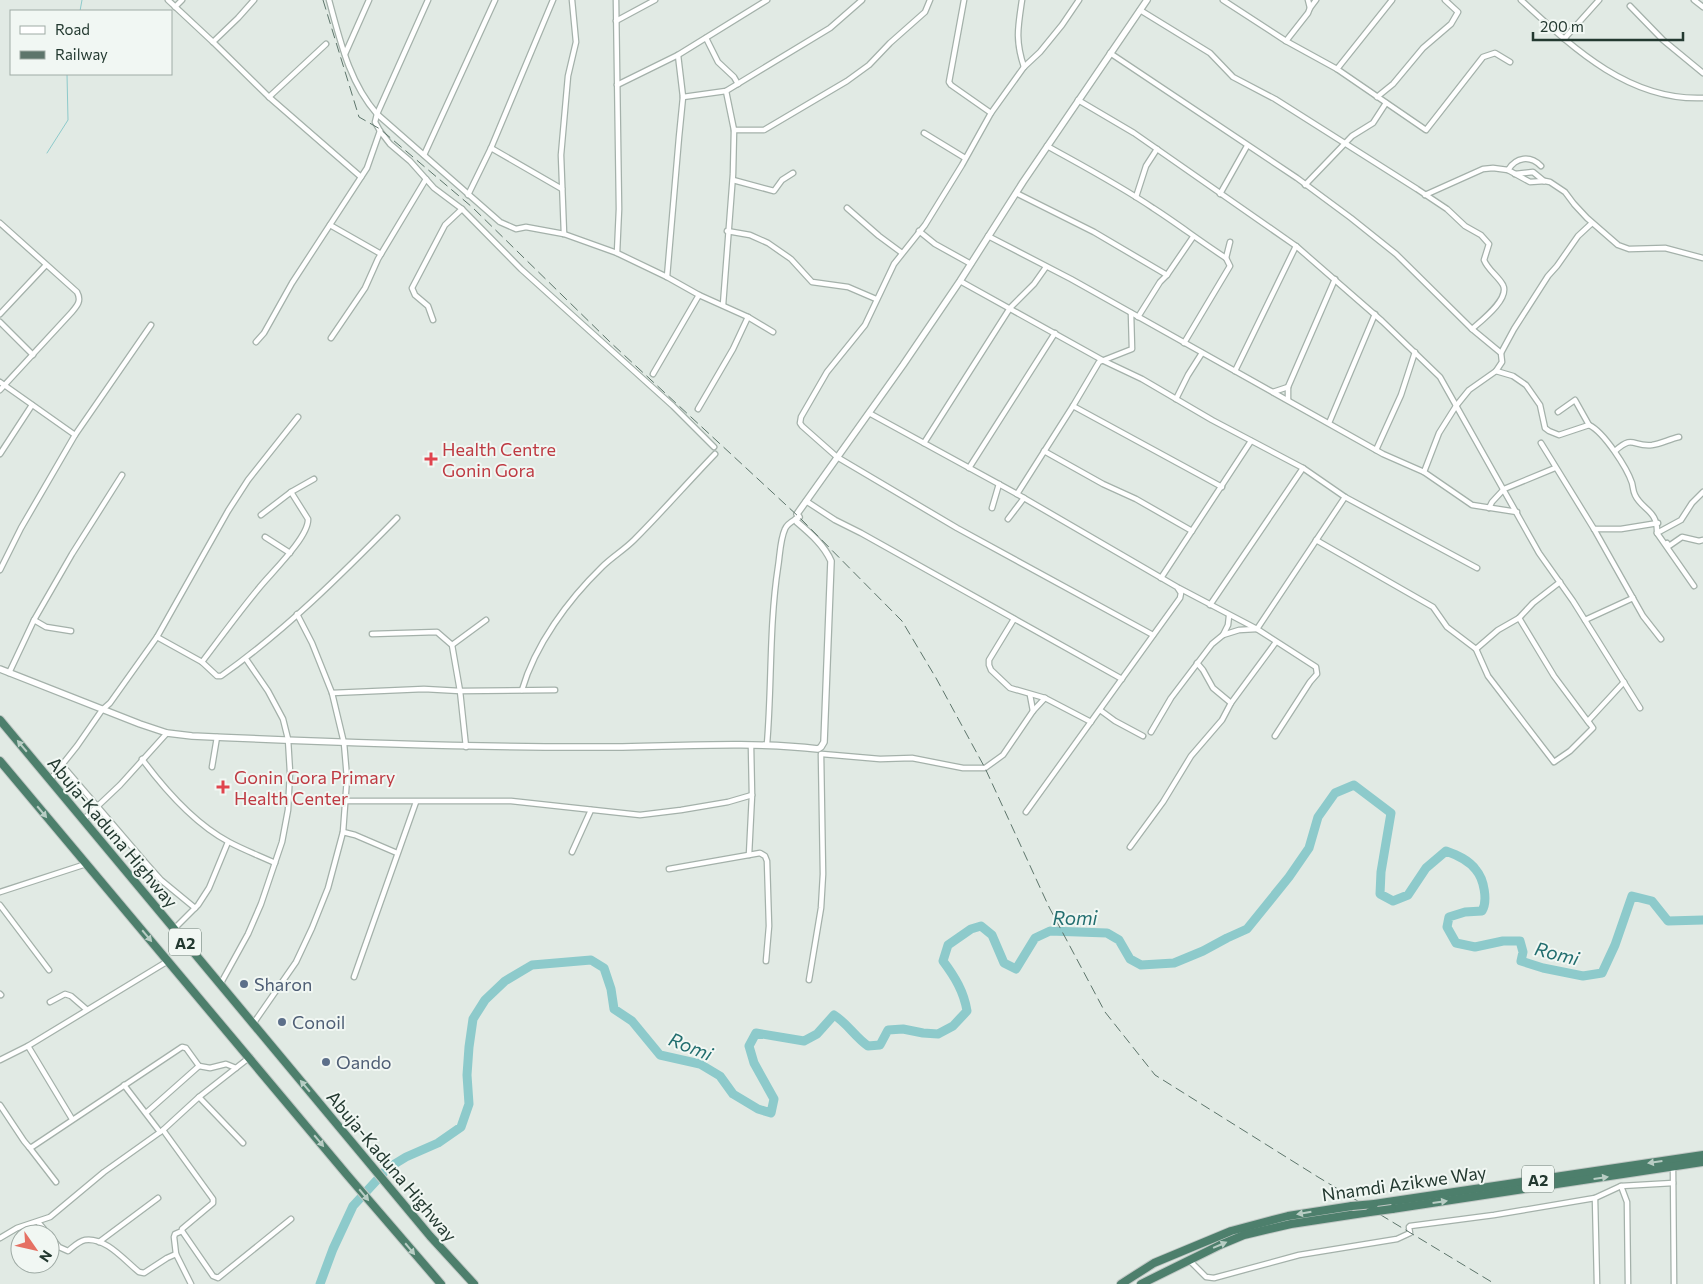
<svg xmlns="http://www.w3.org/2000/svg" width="1703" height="1284" viewBox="0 0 1703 1284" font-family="Commissioner,sans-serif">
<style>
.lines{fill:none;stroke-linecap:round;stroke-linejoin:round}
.stream{stroke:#8dcacb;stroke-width:1}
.river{stroke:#8dcacb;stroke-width:9}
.minor-casing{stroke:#a4b1aa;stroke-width:7}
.tertiary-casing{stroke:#a4b1aa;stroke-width:8}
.trunk-casing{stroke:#c1c8c5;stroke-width:10}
.minor{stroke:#fff;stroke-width:4.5}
.tertiary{stroke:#fff;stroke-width:5.5}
.trunk{stroke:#4d7f6c;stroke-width:8}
.rail{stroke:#5d756b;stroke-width:1;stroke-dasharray:10 5;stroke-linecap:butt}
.trunk-bridge-casing{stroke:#c1c8c5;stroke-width:10;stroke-linecap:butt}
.trunk-bridge{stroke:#4d7f6c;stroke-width:8}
.oneway{fill:#b8cdc4}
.health-dot{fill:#e0444e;stroke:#f1f7f3;stroke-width:2}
.service-dot{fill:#5c6f8a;stroke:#f1f7f3;stroke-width:2}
.labels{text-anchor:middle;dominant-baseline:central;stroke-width:4;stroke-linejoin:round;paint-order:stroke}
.shield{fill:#f1f7f3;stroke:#61726a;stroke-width:1}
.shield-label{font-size:16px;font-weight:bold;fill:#233930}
.health-label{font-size:18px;fill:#be3a42;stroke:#f1f7f3;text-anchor:start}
.street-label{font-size:18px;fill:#233930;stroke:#f1f7f3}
.service-label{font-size:18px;fill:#4e5e75;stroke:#f1f7f3;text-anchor:start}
.water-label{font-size:19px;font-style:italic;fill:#226e6f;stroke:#f1f7f3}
</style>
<rect width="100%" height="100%" fill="#e1eae4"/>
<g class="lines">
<!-- stream -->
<g class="stream">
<path d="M 80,11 L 82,0"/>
<path d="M 47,153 L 68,120 L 67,74"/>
</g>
<!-- river -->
<path class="river" d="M 320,1284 L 333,1249 L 353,1206 L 388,1168 L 406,1157 L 438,1143 L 461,1127 L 469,1104 L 467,1075 L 469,1047 L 473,1019 L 485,1000 L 505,981 L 532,965 L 591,960 L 604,968 L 611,989 L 614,1009 L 632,1021 L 660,1055 L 700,1064 L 720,1076 L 733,1094 L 758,1109 L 771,1113 L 774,1099 L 754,1063 L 749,1046 L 756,1033 L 804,1041 L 817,1034 L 834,1015 C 847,1023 855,1037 868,1046 L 880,1045 L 888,1030 L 903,1029 L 923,1033 L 938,1034 L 953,1026 L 967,1011 C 964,992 955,977 943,961 L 948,945 L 971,929 L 981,926 L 992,935 L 1004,963 L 1016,969 L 1035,938 L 1050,931 L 1107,933 L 1119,940 L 1130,959 L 1141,965 L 1174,963 L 1203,951 L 1227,938 L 1247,929 L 1289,877 L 1309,848 L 1318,817 L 1335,793 L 1354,785 L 1391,813 L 1381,872 L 1380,894 L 1393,901 L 1408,895 L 1426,868 L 1446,851 C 1457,855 1469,860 1476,870 C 1484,879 1488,901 1482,911 L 1465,912 L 1449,917 L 1447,927 L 1456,943 L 1475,947 L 1503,941 L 1520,941 L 1523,952 L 1521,961 L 1543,968 L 1583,976 L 1602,973 L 1615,945 L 1632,896 L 1652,901 L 1668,921 L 1703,920"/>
<defs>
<g id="minor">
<path d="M 168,0 L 213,42 L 269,97 L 361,177"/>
<path d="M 329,0 C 340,40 349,82 377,114 L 500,222 L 516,229 L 526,227 L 564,234 L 617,253 L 667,277 L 699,295 L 748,317 L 773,332"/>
<path d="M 616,0 L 619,209 L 617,253"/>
<path d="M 964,0 L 949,82 L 951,85 L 991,113"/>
<path d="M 1022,0 C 1018,27 1015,40 1024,67"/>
<path d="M 1079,0 L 1062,25 L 1040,52 L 1024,67 L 991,113 L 962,165 L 925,225 L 894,264 L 865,325 L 827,372 L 801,417 L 800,423 L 802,426 L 837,457 L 957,528 L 1153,635"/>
<path d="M 1223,0 L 1286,41 L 1337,69 L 1426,130 L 1483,57 L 1495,53 L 1510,62"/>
<path d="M 1521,0 C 1572,47 1628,101 1703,98"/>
<path d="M 1694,0 L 1703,7"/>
<path d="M 1630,6 L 1663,40 L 1703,73"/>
<path d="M 175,7 L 182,0"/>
<path d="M 1310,8 L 1316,0"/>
<path d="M 1140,10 L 1210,53 L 1233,77 L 1275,99 L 1417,189 L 1447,209 L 1465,226 L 1481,235 L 1489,244 L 1484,260 C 1488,270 1498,276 1503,285 C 1510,299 1481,321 1472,329"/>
<path d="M 616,21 L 655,0"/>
<path d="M 706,38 L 718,62 L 734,77 L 738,84"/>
<path d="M 1564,39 L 1599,0"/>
<path d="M 1286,41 L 1308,13 L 1310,8 L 1308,0"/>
<path d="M 213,42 L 238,18 L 254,0"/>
<path d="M 345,54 L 369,0"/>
<path d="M 1337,69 L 1392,0"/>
<path d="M 617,85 L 678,55 L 767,0"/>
<path d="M 269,97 L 326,44"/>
<path d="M 683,97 L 726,91 L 830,28 L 862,0"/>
<path d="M 1377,97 L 1393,84 L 1423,48 L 1451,24 L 1458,12 L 1445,0"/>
<path d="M 1078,100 L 1134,133 L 1296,246 L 1382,321 L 1440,377 L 1539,553 L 1573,601 L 1640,708"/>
<path d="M 734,130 L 764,130 L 847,81 L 869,65 L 890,43 L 925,12 L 930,0"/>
<path d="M 380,131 L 390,144 L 410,161 L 434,188 L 462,209 L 521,269 L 673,406 L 714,447"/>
<path d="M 924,133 L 965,158"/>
<path d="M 1047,146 C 1083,166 1119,185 1153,208 C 1178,224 1201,242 1226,258 L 1230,266 L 1184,343"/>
<path d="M 491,148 L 562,189"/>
<path d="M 424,155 L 495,0"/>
<path d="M 1508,170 C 1516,157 1530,155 1541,166"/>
<path d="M 1515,174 L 1533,172 L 1544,181"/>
<path d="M 733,180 L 774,191 L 782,180 L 793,173"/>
<path d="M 1305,185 L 1352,136 L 1373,123 L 1386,103"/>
<path d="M 1016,193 L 1094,232 L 1167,275 L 1160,282 L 1138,317"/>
<path d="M 1220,194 L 1247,146"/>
<path d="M 468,195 L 491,148 L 553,0"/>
<path d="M 1425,195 L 1483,169 L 1493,168 L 1508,170 L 1530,182 L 1545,181 L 1550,182 L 1565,192 L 1574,204 L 1587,218 L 1618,245 L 1629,249 L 1665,248 L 1703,258"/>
<path d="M 1136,197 L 1146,166 L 1157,149"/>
<path d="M 847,208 L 879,236 L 902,253"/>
<path d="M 0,223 L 77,292 C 82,301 77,306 71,313 L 0,390"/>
<path d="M 330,225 L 381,254"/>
<path d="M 727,231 L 750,235 L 768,243 L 791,259 L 812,282 L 848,287 L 876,299"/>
<path d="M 919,231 L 935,244 L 971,264"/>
<path d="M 564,234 L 561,155 L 568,76 L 576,42 L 572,0"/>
<path d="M 988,236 L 1071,279 L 1383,454 L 1424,472 L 1439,433 L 1456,406 L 1469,390 L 1496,371 L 1502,362 L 1501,353 L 1472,329 L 1396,254 L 1351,218 L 1297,178 L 1110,53"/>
<path d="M 1226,258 L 1230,242"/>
<path d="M 1167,275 L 1193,237"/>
<path d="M 667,277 L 679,137 L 683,97 L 678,55"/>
<path d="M 960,281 L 1104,361 L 1142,379 L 1212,420 L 1303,468 L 1345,497 L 1477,568"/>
<path d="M 723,305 L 733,174 L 734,130 L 726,91"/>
<path d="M 0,314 L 46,265"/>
<path d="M 433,320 L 428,306 L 415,295 L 412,288 L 445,225 L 462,209"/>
<path d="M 0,322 L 33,355"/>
<path d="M 331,338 L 365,288 L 378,259 L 426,179"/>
<path d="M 256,342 L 264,333 L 292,283 L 367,168 L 380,131 L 375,122 L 377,114 L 428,0"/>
<path d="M 1501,353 L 1514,329 L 1548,276 L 1557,266 L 1578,236 L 1592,223"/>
<path d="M 1235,371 L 1296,246"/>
<path d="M 1496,371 L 1513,376 L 1526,385 L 1540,405 L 1545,428 L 1549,431 L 1559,435 L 1589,425 C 1604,432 1627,468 1632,483 C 1633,487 1633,491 1635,495 C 1642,510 1658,510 1657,533 L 1694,586"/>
<path d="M 653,374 L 699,295"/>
<path d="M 0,382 L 75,435"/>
<path d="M 1273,392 L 1288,387"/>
<path d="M 1176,399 L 1188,375 L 1202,353"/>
<path d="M 1288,400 L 1288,387 L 1335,279"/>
<path d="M 1073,406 L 1222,487"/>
<path d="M 698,409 L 733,349 L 748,317"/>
<path d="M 1558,412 L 1575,400 L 1589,425"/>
<path d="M 869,413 L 1017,494 L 1177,587 L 1181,593 L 1180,598 L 1026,812"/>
<path d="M 1329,423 L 1375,314"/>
<path d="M 924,443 L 1010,308 L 1034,284 L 1046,267"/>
<path d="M 1541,443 L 1594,529 L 1643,616 L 1661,639"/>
<path d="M 1376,450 L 1401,395 L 1415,352"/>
<path d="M 1044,451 L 1103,484 L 1136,499 L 1192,531"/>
<path d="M 1615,451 C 1634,434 1632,447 1652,445 C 1660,444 1670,439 1679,437"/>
<path d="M 0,454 L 32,405"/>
<path d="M 969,468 L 1055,333"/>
<path d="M 1424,472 L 1472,505 L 1517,512"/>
<path d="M 1017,494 L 1073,406 L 1099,362 L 1132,349 L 1131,313"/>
<path d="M 806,501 L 835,520 L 861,533 L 1122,679"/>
<path d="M 992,508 L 999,484"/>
<path d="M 1489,508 L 1492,502 L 1504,489 L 1555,468"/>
<path d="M 261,515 L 291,492 L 314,479"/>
<path d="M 1008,519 L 1024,498"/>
<path d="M 1594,529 L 1621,529 L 1658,523"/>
<path d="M 1657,533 L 1681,520 L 1692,503 L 1703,492"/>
<path d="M 265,537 L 290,553"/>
<path d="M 1316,540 L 1433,607 L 1447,627 L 1476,649 L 1488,676 L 1554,762 L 1570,751 L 1593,728 L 1588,721 L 1624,682"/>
<path d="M 1667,543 L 1669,546 L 1682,537 L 1699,541 L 1703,540"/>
<path d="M 0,570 L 21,528 L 75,435 L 151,325"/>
<path d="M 1161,578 L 1251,441"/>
<path d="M 1179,588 L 1257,629 L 1316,667 L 1317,674 L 1310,682 L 1275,736"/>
<path d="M 1210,605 L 1303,468"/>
<path d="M 1519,618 L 1554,676 L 1589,723"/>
<path d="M 1014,619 L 989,660 L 989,665 L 991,670 L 1010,688 L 1045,698 L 1091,722"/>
<path d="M 34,620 L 46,627 L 71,631"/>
<path d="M 1585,620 L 1633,598"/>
<path d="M 372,634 L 437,632 L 452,645 L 460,691 L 466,747"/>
<path d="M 1223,635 L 1228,625 L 1229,616"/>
<path d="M 157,637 L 202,662 L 217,676 L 221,676 C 285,631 342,574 397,518"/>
<path d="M 452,645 L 486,620"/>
<path d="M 1476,649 L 1498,630 L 1519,618 L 1533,603 L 1560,582"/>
<path d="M 202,662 C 221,637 239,612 259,588 C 270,574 309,537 308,519 L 291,492"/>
<path d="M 1197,663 L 1203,670 L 1213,688 L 1231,703"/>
<path d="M 9,673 L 34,620 L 72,554 L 122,475"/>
<path d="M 522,690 C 535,645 568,600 602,567 C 612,557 624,550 634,540 C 662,512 688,482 715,454"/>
<path d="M 332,693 L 424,689 L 460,691 L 555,690"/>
<path d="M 1030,695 L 1033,711"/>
<path d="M 1100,710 L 1115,721 L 1143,736"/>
<path d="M 1151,732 L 1171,698 L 1212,644 L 1223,635 L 1239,630 L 1257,629 L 1345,497"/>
<path d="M 767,744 C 772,685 769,626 778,567 C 780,555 780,540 785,529 C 787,524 791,522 796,519"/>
<path d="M 822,754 L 880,759 L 912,758 L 963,768 L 985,768 L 1003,755 L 1033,711 L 1045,698"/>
<path d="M 142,759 C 165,790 195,824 229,842 C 244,850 260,856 275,863"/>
<path d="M 62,765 L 145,862 L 161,880 L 195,908"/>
<path d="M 212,767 L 217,737"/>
<path d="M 50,780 L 77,746 L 102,710 L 110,703 L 157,637 L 228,511 L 248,480 L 298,417"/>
<path d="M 345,801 L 511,801 L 640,815 L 681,810 L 728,802 L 752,795"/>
<path d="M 83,820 L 120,785 L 167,733"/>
<path d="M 343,832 L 355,835 L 397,853"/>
<path d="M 1130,847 L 1163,802 L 1191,756 L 1222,720 L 1231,703 L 1276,642"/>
<path d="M 572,852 L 591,810"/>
<path d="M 749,855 L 752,795 L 751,746"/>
<path d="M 669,869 L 760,853 L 765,856 L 767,861 L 769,926 L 766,961"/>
<path d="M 0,892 L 86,864"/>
<path d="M 0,905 L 49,970"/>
<path d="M 174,929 L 198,905 L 209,888 L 228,842"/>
<path d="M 354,977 L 416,802"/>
<path d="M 809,980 L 821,908 L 823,874 L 821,754"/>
<path d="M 221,983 L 248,934 L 261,904 L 282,842 L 288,810 L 290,772 L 288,739 L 283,719 L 268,691 L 246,659"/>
<path d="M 0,994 L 1,995"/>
<path d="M 50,1002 L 65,994 L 71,996 L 86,1009"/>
<path d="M 253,1024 L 296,962 L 312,928 L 328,888 L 343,832 L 347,778 L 344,743 L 332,693 L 312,643 L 297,614"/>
<path d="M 28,1046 L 72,1119"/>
<path d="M 0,1060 L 28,1046 L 168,961"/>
<path d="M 124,1085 L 160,1132"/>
<path d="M 199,1097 L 243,1143"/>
<path d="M 0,1105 L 24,1141 L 29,1147 L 32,1147 L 182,1047 L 186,1048 L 199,1066 L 210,1068 L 226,1064 L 236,1068"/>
<path d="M 146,1113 L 199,1066"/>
<path d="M 163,1130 L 213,1199 L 213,1203 L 182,1229 L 182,1231 L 175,1234 L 174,1237 L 176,1254 L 191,1284"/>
<path d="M 29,1147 L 56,1182"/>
<path d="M 1673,1167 L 1674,1284"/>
<path d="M 1621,1186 L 1627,1202 L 1628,1284"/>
<path d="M 1595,1198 L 1597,1284"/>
<path d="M 38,1222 L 48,1234"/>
<path d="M 182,1231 L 213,1276 L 218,1278 L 291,1219"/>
<path d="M 50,1236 L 59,1247 L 68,1251 C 73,1247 79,1241 85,1240 C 106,1237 124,1260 139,1272 L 144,1273 L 167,1258 L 176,1254"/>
<path d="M 0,1238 L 17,1228 L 50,1217 L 104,1172 L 163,1130 L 199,1097 L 250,1057"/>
<path d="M 99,1242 L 158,1198"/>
<path d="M 1189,1260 L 1206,1277 L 1214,1278 L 1299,1255 L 1397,1239 L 1410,1233 L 1409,1227 L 1410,1226 L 1494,1215 L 1595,1198 L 1621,1186 L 1673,1183"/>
</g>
<path id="tertiary" d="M 0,669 L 140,724 L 167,733 L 192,736 C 321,742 451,747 580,747 C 659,748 740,740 818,749 L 821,747 L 824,742 L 831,561 C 824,545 811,534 797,522 L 796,519 L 799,517 L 797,514 L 903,365 L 960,281 L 1023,182 L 1147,0"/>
<g id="trunk">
<path d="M 0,720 L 430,1236 L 474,1284"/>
<path d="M 0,761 L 348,1176 L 441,1284"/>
<path d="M 1374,1204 L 1703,1155"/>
<path d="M 1392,1209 L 1703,1162"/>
<path d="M 1121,1284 L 1154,1263 L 1231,1231 L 1288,1216 L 1352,1206"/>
<path d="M 1141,1284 L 1220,1245 L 1244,1235 L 1291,1224 L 1370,1212"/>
</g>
</defs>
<!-- minor casing -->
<use href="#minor" class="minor-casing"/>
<!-- tertiary casing -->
<use href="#tertiary" class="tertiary-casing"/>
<!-- trunk casing -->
<use href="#trunk" class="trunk-casing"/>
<!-- minor -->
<use href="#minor" class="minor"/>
<!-- tertiary -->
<use href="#tertiary" class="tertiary"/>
<!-- trunk -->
<use href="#trunk" class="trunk"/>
<!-- rail -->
<path class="rail" d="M 323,0 L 359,117 L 380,129 L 472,207 L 610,342 L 799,517 L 902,621 L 936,678 L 985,768 L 1049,907 L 1105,1012 L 1155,1075 L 1318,1177 L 1495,1284"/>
<defs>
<g id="trunk-bridge">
<path d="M 1352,1206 L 1374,1204"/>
<path d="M 1370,1212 L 1392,1209"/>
</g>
</defs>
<!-- trunk-bridge casing -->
<use href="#trunk-bridge" class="trunk-bridge-casing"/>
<!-- trunk-bridge -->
<use href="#trunk-bridge" class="trunk-bridge"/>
</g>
<!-- one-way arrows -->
<defs><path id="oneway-solid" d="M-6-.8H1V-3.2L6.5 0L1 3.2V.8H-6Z" transform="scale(1.25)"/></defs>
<g class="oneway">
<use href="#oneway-solid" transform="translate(22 746) rotate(-130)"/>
<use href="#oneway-solid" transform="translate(42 812) rotate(50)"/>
<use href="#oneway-solid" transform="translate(147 936) rotate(50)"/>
<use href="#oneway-solid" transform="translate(305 1086) rotate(-130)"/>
<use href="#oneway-solid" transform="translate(319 1141) rotate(50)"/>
<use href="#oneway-solid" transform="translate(1655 1162) rotate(172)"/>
<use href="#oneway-solid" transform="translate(1601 1178) rotate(-8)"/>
<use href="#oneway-solid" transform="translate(364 1195) rotate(50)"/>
<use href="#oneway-solid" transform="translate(1440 1202) rotate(-8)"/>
<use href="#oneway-solid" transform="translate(1304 1213) rotate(170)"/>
<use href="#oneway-solid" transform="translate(1220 1245) rotate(-23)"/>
<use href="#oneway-solid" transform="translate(410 1249) rotate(50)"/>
</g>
<!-- markers -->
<g class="health-dot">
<path d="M428.5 451.5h5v5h5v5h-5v5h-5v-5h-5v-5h5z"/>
<path d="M220.5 779.5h5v5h5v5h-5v5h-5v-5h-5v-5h5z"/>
</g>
<g class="service-dot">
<circle cx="244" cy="984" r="5"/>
<circle cx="282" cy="1022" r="5"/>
<circle cx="326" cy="1062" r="5"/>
</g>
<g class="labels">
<!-- shield labels -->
<g class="shield">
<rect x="169" y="928.5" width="32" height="27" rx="4"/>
<rect x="1522" y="1165.5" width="32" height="27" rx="4"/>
</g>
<g class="shield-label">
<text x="185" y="942">A2</text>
<text x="1538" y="1179">A2</text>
</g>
<!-- health labels -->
<g class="health-label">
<text x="442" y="449">Health Centre<tspan x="442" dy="21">Gonin Gora</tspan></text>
<text x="234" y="777">Gonin Gora Primary<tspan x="234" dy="21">Health Center</tspan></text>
</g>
<!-- street labels -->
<g class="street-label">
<text transform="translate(113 832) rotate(50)">Abuja-Kaduna Highway</text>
<text transform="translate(392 1166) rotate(50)">Abuja-Kaduna Highway</text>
<text transform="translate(1404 1183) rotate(-8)">Nnamdi Azikwe Way</text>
</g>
<!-- service labels -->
<g class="service-label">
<text x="254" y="984">Sharon</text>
<text x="292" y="1022">Conoil</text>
<text x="336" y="1062">Oando</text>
</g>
<!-- water labels -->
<g class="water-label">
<text x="1075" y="917">Romi</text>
<text transform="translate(1557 953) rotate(14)">Romi</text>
<text transform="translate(691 1046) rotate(22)">Romi</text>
</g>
</g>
<!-- legend -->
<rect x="10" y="10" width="162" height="65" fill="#f1f7f3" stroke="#9faba5"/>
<rect x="20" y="26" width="25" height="8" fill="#ffffff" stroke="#9faba5"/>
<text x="55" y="35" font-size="15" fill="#233930">Road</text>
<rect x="20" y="51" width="25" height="8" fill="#5d756b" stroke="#9faba5"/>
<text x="55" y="60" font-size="15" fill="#233930">Railway</text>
<!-- north arrow -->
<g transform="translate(35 1249) rotate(124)"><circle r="24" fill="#f1f7f3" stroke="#9faba5"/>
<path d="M0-4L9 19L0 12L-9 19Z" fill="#e57063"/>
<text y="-8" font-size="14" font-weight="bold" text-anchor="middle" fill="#233930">N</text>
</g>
<!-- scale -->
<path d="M1533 32v8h150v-8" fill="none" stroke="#233930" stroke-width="2.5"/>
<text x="1540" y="32" font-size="15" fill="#233930" stroke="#f1f7f3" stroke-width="4" paint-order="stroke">200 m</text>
</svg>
